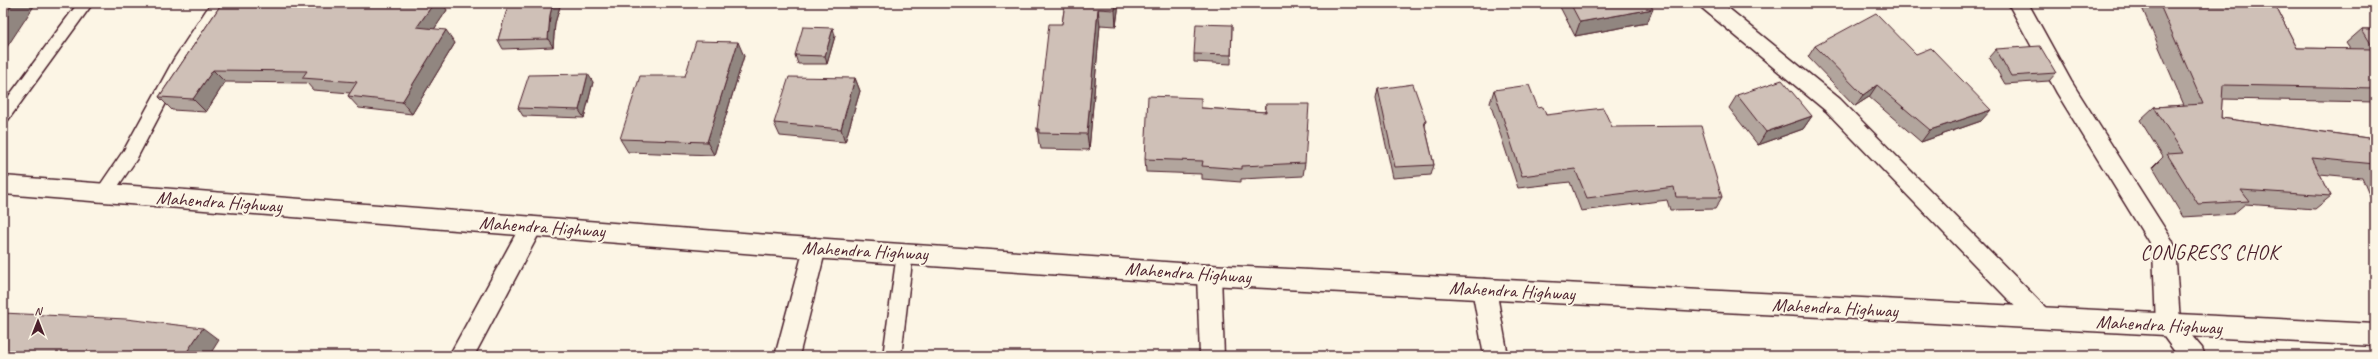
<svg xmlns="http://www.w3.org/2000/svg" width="2378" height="359" viewBox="0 0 2378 359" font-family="Caveat,sans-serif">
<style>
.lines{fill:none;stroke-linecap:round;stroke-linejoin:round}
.service-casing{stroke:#4a1f2b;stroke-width:3}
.minor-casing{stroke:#4a1f2b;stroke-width:3}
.trunk-casing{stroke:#4a1f2b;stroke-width:3}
.service{fill:#fcf5e5;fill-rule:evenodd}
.minor{fill:#fcf5e5;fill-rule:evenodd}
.trunk{fill:#fcf5e5;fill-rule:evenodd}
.wall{fill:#b2a59d;stroke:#4a1f2b}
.shaded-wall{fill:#918680;stroke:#4a1f2b}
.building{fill:#cfc0b7;stroke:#4a1f2b}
.labels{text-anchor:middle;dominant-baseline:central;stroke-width:4;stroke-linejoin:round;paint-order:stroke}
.street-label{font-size:19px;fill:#4a1f2b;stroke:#fcf5e5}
.neighbourhood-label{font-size:20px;letter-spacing:1px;fill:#4a1f2b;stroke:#fcf5e5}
</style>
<rect width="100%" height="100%" fill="#fcf5e5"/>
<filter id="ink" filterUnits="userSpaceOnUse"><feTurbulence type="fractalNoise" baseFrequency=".025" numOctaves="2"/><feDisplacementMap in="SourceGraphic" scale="8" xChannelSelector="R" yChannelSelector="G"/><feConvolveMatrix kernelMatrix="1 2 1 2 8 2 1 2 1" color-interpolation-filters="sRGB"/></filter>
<g filter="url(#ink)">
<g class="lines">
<defs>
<g id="service">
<path d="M 78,3 L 93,3 L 8,120 L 3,122 L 3,104 Z"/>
<path d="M 211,3 L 226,3 L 185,67 L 136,160 L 110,198 L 104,200 L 98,198 L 96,193 L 98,188 L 124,150 L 174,59 Z"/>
<path d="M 905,246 L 911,248 L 913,253 L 901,356 L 883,356 L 897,253 L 899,248 Z"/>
</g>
<g id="minor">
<path d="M 1699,3 L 1722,3 L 1840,99 L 2049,311 L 2053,318 L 2049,325 L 2041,328 L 2033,325 L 1826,111 L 1702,8 Z"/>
<path d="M 2008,3 L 2028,3 L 2071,81 L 2172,240 L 2175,247 L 2180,322 L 2202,348 L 2205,356 L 2178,356 L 2156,326 L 2153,249 L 2057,93 Z"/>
<path d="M 532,217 L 540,219 L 543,226 L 474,356 L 449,356 L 524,219 Z"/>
<path d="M 815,238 L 823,241 L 826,248 L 799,356 L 775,356 L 804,248 L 807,241 Z"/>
<path d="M 1209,265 L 1217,268 L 1221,275 L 1224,356 L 1200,356 L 1197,275 L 1201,268 Z"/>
<path d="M 1484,279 L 1492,282 L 1496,289 L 1508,356 L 1484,356 L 1472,289 L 1476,282 Z"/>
</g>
<path id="trunk" d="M 3,176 L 783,236 L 1209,265 L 2375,324 L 2375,346 L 1209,285 L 783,256 L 3,194 Z"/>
</defs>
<!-- service casing -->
<use href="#service" class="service-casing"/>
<!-- minor casing -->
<use href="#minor" class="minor-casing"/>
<!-- trunk casing -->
<use href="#trunk" class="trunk-casing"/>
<!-- service -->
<use href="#service" class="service"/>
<!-- minor -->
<use href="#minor" class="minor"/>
<!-- trunk -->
<use href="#trunk" class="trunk"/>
</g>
<!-- wall -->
<g class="wall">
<path d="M 222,3 L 442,3 L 447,10 L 434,29 L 455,43 L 412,114 L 359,108 L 348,96 L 350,93 L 313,90 L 307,83 L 225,82 L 206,112 L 172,110 L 159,97 Z"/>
<path d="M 509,3 L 561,3 L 555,23 L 553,47 L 503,49 L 498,40 Z"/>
<path d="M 1065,3 L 1119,3 L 1116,26 L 1100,25 L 1089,150 L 1041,149 L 1040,144 L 1039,144 L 1037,129 L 1062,24 Z"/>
<path d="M 1561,3 L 1649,3 L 1647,23 L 1575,36 L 1560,7 Z"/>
<path d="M 2140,3 L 2274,3 L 2297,48 L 2350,49 L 2346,43 L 2362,29 L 2375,29 L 2375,102 L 2222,99 L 2221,118 L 2375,139 L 2375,209 L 2362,178 L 2320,174 L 2331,196 L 2315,209 L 2245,204 L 2233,214 L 2183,217 L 2153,167 L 2163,157 L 2140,120 L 2154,107 L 2184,105 Z"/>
<path d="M 1232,25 L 1231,64 L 1194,62 L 1194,54 Z"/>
<path d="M 835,36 L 827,64 L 798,64 L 795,55 Z"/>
<path d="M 1815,46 L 1981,121 L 1921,142 L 1869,97 L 1855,106 L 1808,57 Z"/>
<path d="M 1996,49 L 2056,73 L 2049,81 L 2005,84 L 1989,57 Z"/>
<path d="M 744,56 L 714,155 L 628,152 L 620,139 L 685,76 Z"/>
<path d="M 855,78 L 860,91 L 845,142 L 780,136 L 774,123 Z"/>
<path d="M 593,82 L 584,118 L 523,116 L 518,108 Z"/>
<path d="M 1378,89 L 1426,121 L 1425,126 L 1434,165 L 1431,175 L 1393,178 L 1376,99 Z"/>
<path d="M 1494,90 L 1538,108 L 1546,115 L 1612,127 L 1722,197 L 1715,209 L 1670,210 L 1667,200 L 1581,211 L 1570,182 L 1518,188 L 1490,103 Z"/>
<path d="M 1737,95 L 1812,116 L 1803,129 L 1758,145 L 1729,108 Z"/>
<path d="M 1266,104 L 1305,163 L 1303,176 L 1241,179 L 1241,182 L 1202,179 L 1202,174 L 1146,172 L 1145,159 L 1201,108 L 1265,112 Z"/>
</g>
<!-- shaded-wall -->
<g class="shaded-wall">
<path d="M 13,3 L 31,3 L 34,6 L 3,53 L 3,18 Z"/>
<path d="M 434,3 L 442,3 L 447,10 L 427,40 L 417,27 Z"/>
<path d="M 553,3 L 561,3 L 555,23 L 553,47 L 548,39 L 550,15 Z"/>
<path d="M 1116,3 L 1119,3 L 1116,26 L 1115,10 Z"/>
<path d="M 1098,9 L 1100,25 L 1089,150 L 1087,134 Z"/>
<path d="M 1653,9 L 1647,23 L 1575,36 L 1580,22 Z"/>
<path d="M 833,28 L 835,36 L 827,64 L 825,56 Z"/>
<path d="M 446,30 L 455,43 L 412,114 L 402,102 Z"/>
<path d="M 738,42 L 744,56 L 714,155 L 707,142 Z"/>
<path d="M 213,70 L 225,82 L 206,112 L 193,99 Z"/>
<path d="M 588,74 L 593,82 L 584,118 L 579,110 Z"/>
<path d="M 855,78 L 860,91 L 845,142 L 841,129 Z"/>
<path d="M 1877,85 L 1869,97 L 1855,106 L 1863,95 Z"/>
<path d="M 1991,110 L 1981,121 L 1921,142 L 1930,130 Z"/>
<path d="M 1812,116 L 1803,129 L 1758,145 L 1766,132 Z"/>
<path d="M 203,328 L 219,340 L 209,356 L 184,356 Z"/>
</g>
<!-- building -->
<g class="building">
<path d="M 3,3 L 13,3 L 3,18 Z"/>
<path d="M 222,3 L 434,3 L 417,27 L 446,30 L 402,102 L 348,96 L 357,82 L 302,78 L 307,71 L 213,70 L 193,99 L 159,97 Z"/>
<path d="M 509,3 L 553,3 L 550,15 L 548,39 L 498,40 Z"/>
<path d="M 1065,3 L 1116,3 L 1115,10 L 1098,9 L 1087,134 L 1039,133 L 1039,129 L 1037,129 L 1049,24 L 1062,24 Z"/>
<path d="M 1570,3 L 1649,3 L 1653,9 L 1580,22 Z"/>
<path d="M 2159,3 L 2274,3 L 2297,48 L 2374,49 L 2362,29 L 2375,29 L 2375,88 L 2223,85 L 2221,118 L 2375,139 L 2375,164 L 2312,158 L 2331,196 L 2241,190 L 2249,201 L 2198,204 L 2167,154 L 2183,153 L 2154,107 L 2203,104 Z"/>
<path d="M 1876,13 L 1916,54 L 1931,48 L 1991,110 L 1930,130 L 1877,85 L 1863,95 L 1815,46 Z"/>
<path d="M 1196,24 L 1232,25 L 1231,55 L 1194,54 Z"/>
<path d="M 803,27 L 833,28 L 825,56 L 795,55 Z"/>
<path d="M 696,41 L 738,42 L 707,142 L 620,139 L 640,76 L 685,76 Z"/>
<path d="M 2040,46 L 2056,73 L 2011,76 L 1996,49 Z"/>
<path d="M 588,74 L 579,110 L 518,108 L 529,75 Z"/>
<path d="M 789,77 L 855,78 L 841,129 L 774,123 Z"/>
<path d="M 1782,80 L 1812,116 L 1766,132 L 1737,95 Z"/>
<path d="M 1413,84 L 1426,121 L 1424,122 L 1434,165 L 1395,167 L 1378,89 Z"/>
<path d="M 1529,85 L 1538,108 L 1543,107 L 1546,115 L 1603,108 L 1612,127 L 1701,126 L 1722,197 L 1676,197 L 1674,187 L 1587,198 L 1575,169 L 1522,176 L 1494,90 Z"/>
<path d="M 1148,96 L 1201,98 L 1201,108 L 1266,112 L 1266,104 L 1309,104 L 1305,163 L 1242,166 L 1242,169 L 1202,166 L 1203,161 L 1145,159 Z"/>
<path d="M 3,313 L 126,319 L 203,328 L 184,356 L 3,356 Z"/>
</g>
</g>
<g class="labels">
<!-- street labels -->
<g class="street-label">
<text transform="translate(219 202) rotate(4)">Mahendra Highway</text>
<text transform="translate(542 227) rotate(4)">Mahendra Highway</text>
<text transform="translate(865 251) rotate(3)">Mahendra Highway</text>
<text transform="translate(1188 273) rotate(4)">Mahendra Highway</text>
<text transform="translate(1512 291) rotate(3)">Mahendra Highway</text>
<text transform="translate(1835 308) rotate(3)">Mahendra Highway</text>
<text transform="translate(2159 325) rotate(3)">Mahendra Highway</text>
</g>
<!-- neighbourhood labels -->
<g class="neighbourhood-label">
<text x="2210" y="252">CONGRESS CHOK</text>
</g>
</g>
<!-- margin -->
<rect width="2378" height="359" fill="none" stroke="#fcf5e5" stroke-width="16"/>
<rect x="8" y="8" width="2362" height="343" fill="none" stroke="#4a1f2b" stroke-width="1.5" filter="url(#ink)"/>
<!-- north arrow -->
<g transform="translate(38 321)" stroke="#fcf5e5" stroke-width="3" paint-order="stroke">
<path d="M0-3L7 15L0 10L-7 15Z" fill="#4a1f2b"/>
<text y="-6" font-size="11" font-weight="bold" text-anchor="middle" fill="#4a1f2b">N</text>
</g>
</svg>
